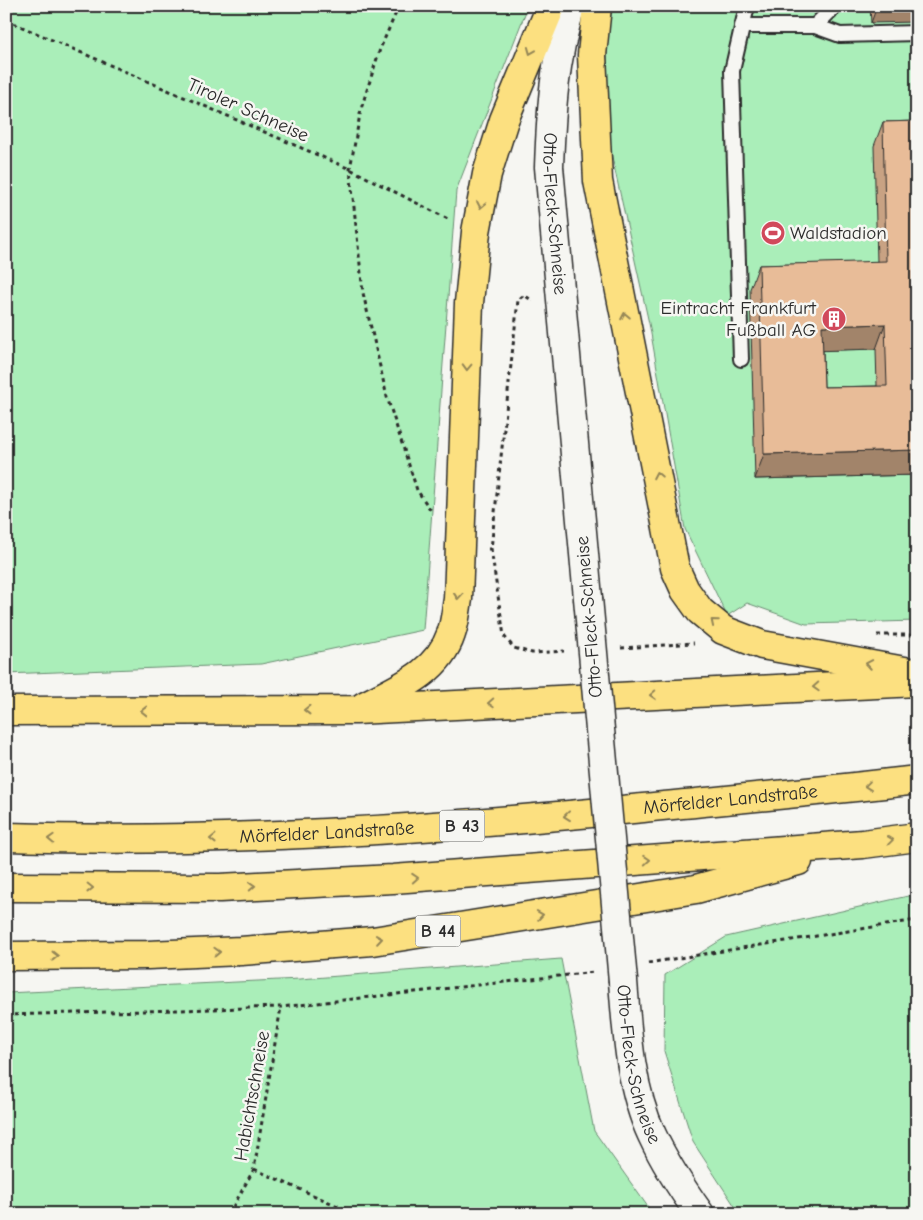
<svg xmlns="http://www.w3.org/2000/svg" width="923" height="1220" viewBox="0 0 923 1220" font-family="'Comic Neue',sans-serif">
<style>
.green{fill:#aaeeb9;stroke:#6a8c72}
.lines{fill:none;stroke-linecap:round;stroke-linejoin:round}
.lane-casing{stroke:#2b2b2b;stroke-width:18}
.street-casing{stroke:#2b2b2b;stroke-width:31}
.highway-casing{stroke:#2b2b2b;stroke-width:31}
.path{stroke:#2b2b2b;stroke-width:3;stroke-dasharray:4 4;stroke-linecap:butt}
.lane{stroke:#f6f6f2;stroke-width:14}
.street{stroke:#f6f6f2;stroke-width:28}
.highway{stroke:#fce080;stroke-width:28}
.street-bridge-casing{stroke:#2b2b2b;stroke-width:31;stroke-linecap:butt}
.street-bridge{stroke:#f6f6f2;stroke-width:28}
.wall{fill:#c8a283;stroke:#2b2b2b;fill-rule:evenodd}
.shaded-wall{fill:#a2846a;stroke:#2b2b2b}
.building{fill:#e8bc98;stroke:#2b2b2b;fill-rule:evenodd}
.oneway{stroke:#948656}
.labels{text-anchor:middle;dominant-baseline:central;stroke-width:5;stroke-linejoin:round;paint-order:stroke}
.shield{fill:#f6f6f2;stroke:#686867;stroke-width:1}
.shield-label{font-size:18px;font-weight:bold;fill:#2b2b2b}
.street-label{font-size:19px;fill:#2b2b2b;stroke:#f6f6f2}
.poi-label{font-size:19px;fill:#2b2b2b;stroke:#f6f6f2;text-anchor:start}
</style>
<rect width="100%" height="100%" fill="#f6f6f2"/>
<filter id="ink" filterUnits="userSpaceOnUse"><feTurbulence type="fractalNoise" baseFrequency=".02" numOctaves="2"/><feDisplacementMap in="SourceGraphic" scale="10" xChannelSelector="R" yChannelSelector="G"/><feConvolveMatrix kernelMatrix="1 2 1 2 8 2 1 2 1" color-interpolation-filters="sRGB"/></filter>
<g filter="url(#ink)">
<!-- green -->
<g class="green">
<path d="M 6,6 L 528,6 L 456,191 L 423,630 L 261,664 L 6,674 Z"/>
<path d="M 613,6 L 917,6 L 917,621 L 806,624 L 747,603 L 727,616 L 685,529 L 650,328 L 608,139 L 607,35 Z"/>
<path d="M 917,894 L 917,1214 L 740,1214 L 693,1142 L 664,1051 L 665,975 L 726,937 Z"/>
<path d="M 561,959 L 594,1131 L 653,1214 L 6,1214 L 6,993 L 300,979 Z"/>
</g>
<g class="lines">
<defs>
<g id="lane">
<path d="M 742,26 L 815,26 L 835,6"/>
<path d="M 815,26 L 840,35 L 917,33"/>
<path d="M 741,359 L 732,71 L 747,6"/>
</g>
<g id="street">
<path id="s1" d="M 571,6 C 554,59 551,112 549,167 L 588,598"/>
<path id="s2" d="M 623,981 C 627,1032 630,1088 652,1135 C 665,1163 682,1189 700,1214"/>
</g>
<g id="highway">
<path d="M 597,6 L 592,55 L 598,181 L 675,568 L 685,590 L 700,611 L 723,630 L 762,645 L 910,672"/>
<path d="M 364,706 C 398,688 438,673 451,634 C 455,623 456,611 458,599 L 469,303 L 476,232 L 487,174 L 504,120 L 551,6"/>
<path d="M 6,711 L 356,710 L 917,682"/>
<path id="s3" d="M 6,837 C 220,844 430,829 643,808 C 734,799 826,791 917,780"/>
<path d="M 6,887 L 220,888 L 393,879 L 863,844 L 917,837"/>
<path d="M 6,956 L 148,955 L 241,951 L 373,941 L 696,889 L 798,861"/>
</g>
</defs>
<!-- lane casing -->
<use href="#lane" class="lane-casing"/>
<!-- street casing -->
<use href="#street" class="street-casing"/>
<!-- highway casing -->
<use href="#highway" class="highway-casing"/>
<!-- path -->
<g class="path">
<path d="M 399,6 L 380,49 L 361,109 L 350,169 L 363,293 L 387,397 L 417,490 L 432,512"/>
<path d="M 6,20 L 350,169 L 450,220"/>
<path d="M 488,549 L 491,549 L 518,300 L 524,295 L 533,301"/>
<path d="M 491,549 L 504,636 L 514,648 L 532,653 L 564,651"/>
<path d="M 877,635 L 917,635"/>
<path d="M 621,648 L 694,643"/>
<path d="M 648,963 L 917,920"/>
<path d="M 6,1015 L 281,1007 L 595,972"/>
<path d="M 254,1169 L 356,1214"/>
<path d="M 229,1214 L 254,1169 L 281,1007"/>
</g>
<!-- lane -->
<use href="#lane" class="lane"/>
<!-- street -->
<use href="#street" class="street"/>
<!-- highway -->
<use href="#highway" class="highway"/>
<defs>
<path id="street-bridge" d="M 588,598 L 623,981"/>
</defs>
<!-- street-bridge casing -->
<use href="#street-bridge" class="street-bridge-casing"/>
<!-- street-bridge -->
<use href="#street-bridge" class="street-bridge"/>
</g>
<!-- wall -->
<g class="wall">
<path d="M 870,6 L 917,6 L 871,23 Z"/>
<path d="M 917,121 L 917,475 L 755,479 L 750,289 L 759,265 L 877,262 L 874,146 L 883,122 ZM 876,349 L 877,386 L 824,387 L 823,350 Z"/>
</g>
<!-- shaded-wall -->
<g class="shaded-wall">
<path d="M 877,6 L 917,6 L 917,22 L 871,23 Z"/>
<path d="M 885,324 L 876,349 L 813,351 L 822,326 Z"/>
<path d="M 917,450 L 917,475 L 755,479 L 764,454 Z"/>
</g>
<!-- building -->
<path class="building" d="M 917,121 L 917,450 L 764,454 L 759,265 L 886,261 L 883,122 ZM 885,324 L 887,386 L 824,387 L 822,326 Z"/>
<!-- one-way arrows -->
<defs><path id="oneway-chevron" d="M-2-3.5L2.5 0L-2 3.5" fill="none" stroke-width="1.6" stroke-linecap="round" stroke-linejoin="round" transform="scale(1.25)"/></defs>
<g class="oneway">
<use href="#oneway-chevron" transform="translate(531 51) rotate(112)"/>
<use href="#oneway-chevron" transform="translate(481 205) rotate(101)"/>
<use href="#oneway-chevron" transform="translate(625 316) rotate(-101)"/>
<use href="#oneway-chevron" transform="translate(467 367) rotate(92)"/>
<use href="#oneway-chevron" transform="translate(657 475) rotate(-101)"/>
<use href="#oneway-chevron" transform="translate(458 596) rotate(95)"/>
<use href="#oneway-chevron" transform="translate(714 622) rotate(-140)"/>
<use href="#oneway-chevron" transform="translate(869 664) rotate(-170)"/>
<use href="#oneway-chevron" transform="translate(816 687) rotate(177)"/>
<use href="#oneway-chevron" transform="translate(653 695) rotate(177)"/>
<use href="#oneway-chevron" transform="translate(491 703) rotate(177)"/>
<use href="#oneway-chevron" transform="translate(307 710) rotate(180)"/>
<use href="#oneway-chevron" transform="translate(144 711) rotate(180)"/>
<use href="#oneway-chevron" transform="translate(868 786) rotate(173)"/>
<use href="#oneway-chevron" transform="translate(567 816) rotate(174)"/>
<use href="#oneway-chevron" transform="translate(51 839) rotate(-178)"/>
<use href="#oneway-chevron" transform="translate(213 839) rotate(179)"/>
<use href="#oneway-chevron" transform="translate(890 840) rotate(-7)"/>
<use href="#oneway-chevron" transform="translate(647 860) rotate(-4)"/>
<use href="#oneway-chevron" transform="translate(415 878) rotate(-4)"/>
<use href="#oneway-chevron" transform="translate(252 886) rotate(-3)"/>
<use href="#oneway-chevron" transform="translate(90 888) rotate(1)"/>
<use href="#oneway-chevron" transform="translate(540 915) rotate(-9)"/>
<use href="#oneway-chevron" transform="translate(379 939) rotate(-8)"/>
<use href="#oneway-chevron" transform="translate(217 952) rotate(-2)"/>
<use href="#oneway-chevron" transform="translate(55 956)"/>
</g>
</g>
<!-- icons -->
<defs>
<symbol id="stadium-disc" viewBox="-11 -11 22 22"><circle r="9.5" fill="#d1495b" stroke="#f6f6f2"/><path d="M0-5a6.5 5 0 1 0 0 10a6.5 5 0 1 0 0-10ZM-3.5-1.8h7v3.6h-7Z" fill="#fff"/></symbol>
<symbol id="building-disc" viewBox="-11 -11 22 22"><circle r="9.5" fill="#d1495b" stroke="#f6f6f2"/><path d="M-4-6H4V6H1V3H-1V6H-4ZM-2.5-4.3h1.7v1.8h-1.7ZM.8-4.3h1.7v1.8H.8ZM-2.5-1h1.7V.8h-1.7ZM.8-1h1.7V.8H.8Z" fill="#fff"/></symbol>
</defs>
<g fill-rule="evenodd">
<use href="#stadium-disc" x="759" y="219" width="28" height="28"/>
<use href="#building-disc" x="820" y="305" width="28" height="28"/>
</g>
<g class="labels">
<!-- shield labels -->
<g class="shield">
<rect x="439.5" y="810.5" width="45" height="31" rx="4"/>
<rect x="415.5" y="915.5" width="45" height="31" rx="4"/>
</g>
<g class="shield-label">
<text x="462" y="826">B 43</text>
<text x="438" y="931">B 44</text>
</g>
<!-- street labels -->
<g class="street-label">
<text transform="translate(248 110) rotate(24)">Tiroler Schneise</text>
<text stroke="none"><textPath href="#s1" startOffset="210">Otto-Fleck-Schneise</textPath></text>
<text transform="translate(589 617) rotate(-95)">Otto-Fleck-Schneise</text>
<text stroke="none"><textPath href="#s3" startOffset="726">Mörfelder Landstraße</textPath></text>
<text stroke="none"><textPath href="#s3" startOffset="321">Mörfelder Landstraße</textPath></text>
<text stroke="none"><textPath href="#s2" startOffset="85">Otto-Fleck-Schneise</textPath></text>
<text transform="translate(252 1096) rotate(-80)">Habichtschneise</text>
</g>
<!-- poi labels -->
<g class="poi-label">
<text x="790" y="233">Waldstadion</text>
<text x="816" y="308" text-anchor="end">Eintracht Frankfurt<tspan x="816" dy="22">Fußball AG</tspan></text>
</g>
</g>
<!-- margin -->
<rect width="923" height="1220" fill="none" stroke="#f6f6f2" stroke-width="25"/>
<rect x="12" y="12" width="898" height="1195" fill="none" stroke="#2b2b2b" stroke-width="2" filter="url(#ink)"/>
</svg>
